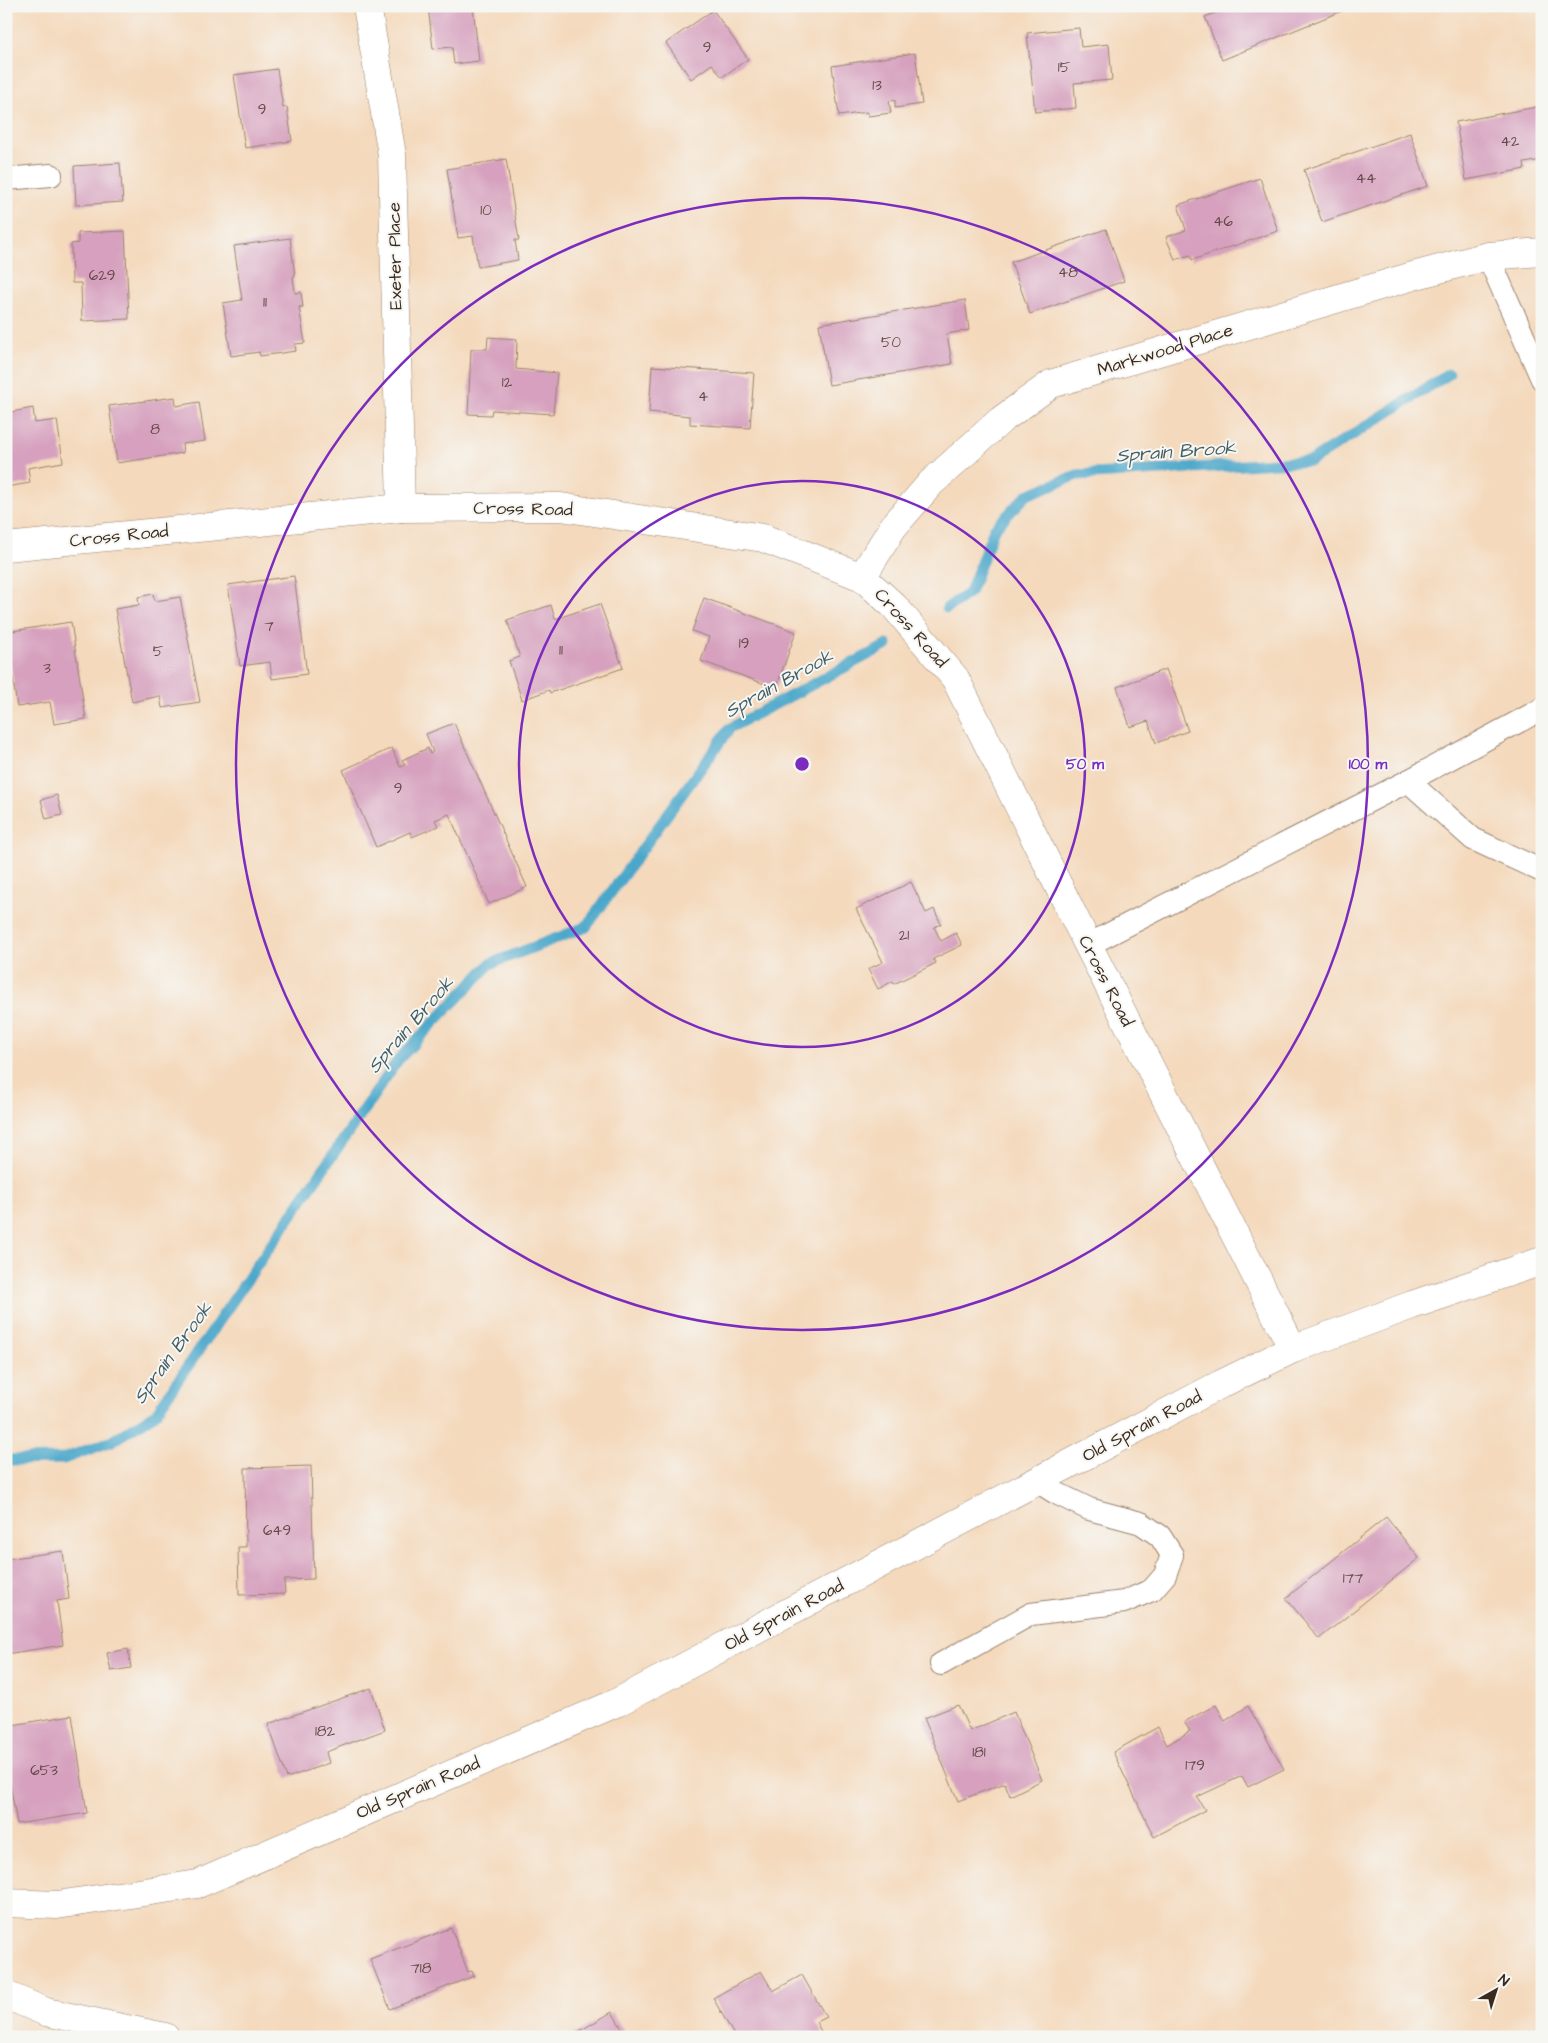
<svg xmlns="http://www.w3.org/2000/svg" width="1548" height="2043" viewBox="0 0 1548 2043" font-family="'Architects Daughter',sans-serif">
<style>
.lines{fill:none;stroke-linecap:round;stroke-linejoin:round}
.stream{stroke:#4ca7ca;stroke-width:11}
.building{fill:#d6a0be}
.lane-casing{stroke:#98826d;stroke-width:24}
.street-casing{stroke:#98826d;stroke-width:29}
.secondary-casing{stroke:#98826d;stroke-width:29}
.lane{stroke:#fff;stroke-width:22}
.street{stroke:#fff;stroke-width:28}
.secondary{stroke:#fff;stroke-width:28}
.ring{fill:none;stroke:#7b2cbf;stroke-width:2.5}
.labels{text-anchor:middle;dominant-baseline:central;stroke-width:4;stroke-linejoin:round;paint-order:stroke}
.number-label{font-size:15px;fill:#624846}
.street-label{font-size:18px;fill:#3b2a1e;stroke:#f6f6f2}
.water-label{font-size:19px;font-style:italic;fill:#425c63;stroke:#f6f6f2}
.centre{fill:#7b2cbf;stroke:#f6f6f2;stroke-width:2.5}
.ring-label{font-size:15px;text-anchor:middle;font-weight:bold;fill:#7b2cbf;stroke:#f6f6f2;stroke-width:4;stroke-linejoin:round;paint-order:stroke}
</style>
<rect width="100%" height="100%" fill="#f6f6f2"/>
<filter id="ink" filterUnits="userSpaceOnUse"><feTurbulence type="fractalNoise" baseFrequency=".02" numOctaves="2"/><feDisplacementMap in="SourceGraphic" scale="10" xChannelSelector="R" yChannelSelector="G"/><feConvolveMatrix kernelMatrix="1 2 1 2 8 2 1 2 1" color-interpolation-filters="sRGB"/></filter>
<filter id="wash" filterUnits="userSpaceOnUse"><feTurbulence type="fractalNoise" baseFrequency=".0096" numOctaves="4" result="noise"/><feDisplacementMap in="SourceGraphic" scale="20" xChannelSelector="R" yChannelSelector="G"/><feGaussianBlur stdDeviation="1.12" result="paint"/><feColorMatrix in="noise" values="0 0 0 0 0 0 0 0 0 0 0 0 0 0 0 0 0 1.4 0 .05"/><feComposite in="paint" operator="in"/></filter>
<g filter="url(#wash)">
<rect width="100%" height="100%" fill="#f4d9bc"/>
<g class="lines">
<!-- stream -->
<g class="stream">
<path d="M 947,608 L 970,592 L 994,529 L 1027,495 L 1077,475 L 1311,461 L 1449,374"/>
<path d="M 6,1460 L 63,1459 L 112,1441 L 155,1414 L 398,1060 L 490,964 L 586,927 L 730,728 L 887,645"/>
</g>
</g>
<g id="blocks">
<!-- building -->
<g class="building">
<path d="M 428,6 L 473,6 L 479,61 L 454,64 L 452,47 L 433,49 Z"/>
<path d="M 1232,6 L 1354,6 L 1222,60 L 1205,17 Z"/>
<path d="M 713,10 L 748,59 L 722,77 L 712,64 L 691,79 L 666,43 Z"/>
<path d="M 1079,28 L 1081,47 L 1109,44 L 1112,80 L 1074,83 L 1076,108 L 1035,112 L 1027,33 Z"/>
<path d="M 915,53 L 922,104 L 895,108 L 895,100 L 889,101 L 891,113 L 868,116 L 867,112 L 839,116 L 832,66 Z"/>
<path d="M 277,69 L 283,108 L 287,107 L 292,141 L 245,148 L 234,75 Z"/>
<path d="M 1542,106 L 1542,160 L 1524,163 L 1525,169 L 1466,180 L 1456,122 Z"/>
<path d="M 1410,133 L 1428,186 L 1322,222 L 1304,170 Z"/>
<path d="M 506,159 L 519,240 L 515,240 L 518,260 L 478,267 L 473,236 L 458,238 L 447,169 Z"/>
<path d="M 120,163 L 123,202 L 76,205 L 74,166 Z"/>
<path d="M 1260,178 L 1278,231 L 1192,260 L 1190,255 L 1175,260 L 1166,237 L 1186,230 L 1178,205 Z"/>
<path d="M 1106,229 L 1124,281 L 1030,314 L 1011,262 Z"/>
<path d="M 125,231 L 129,319 L 82,321 L 81,283 L 72,283 L 71,244 L 78,243 L 78,233 Z"/>
<path d="M 290,238 L 295,276 L 293,277 L 295,293 L 301,292 L 303,307 L 299,307 L 305,343 L 295,344 L 296,351 L 260,356 L 259,352 L 231,356 L 223,303 L 242,300 L 234,246 Z"/>
<path d="M 965,300 L 969,330 L 947,334 L 952,364 L 829,385 L 819,324 Z"/>
<path d="M 488,337 L 517,339 L 516,369 L 557,373 L 553,414 L 492,410 L 491,415 L 468,414 L 471,349 L 487,349 Z"/>
<path d="M 652,366 L 754,373 L 750,428 L 690,424 L 690,416 L 649,412 Z"/>
<path d="M 175,397 L 176,406 L 199,402 L 205,441 L 182,444 L 183,453 L 117,463 L 109,406 Z"/>
<path d="M 33,408 L 35,423 L 57,420 L 63,462 L 28,468 L 30,483 L 6,487 L 6,413 Z"/>
<path d="M 294,576 L 307,674 L 272,679 L 270,662 L 240,666 L 228,585 Z"/>
<path d="M 153,594 L 155,601 L 180,597 L 200,702 L 162,708 L 160,696 L 132,702 L 115,609 L 139,605 L 138,597 Z"/>
<path d="M 704,598 L 796,632 L 776,688 L 701,661 L 709,637 L 692,631 Z"/>
<path d="M 600,604 L 623,668 L 550,693 L 549,690 L 522,700 L 509,661 L 520,657 L 507,620 L 551,605 L 555,619 Z"/>
<path d="M 71,622 L 86,719 L 54,724 L 50,702 L 17,707 L 6,632 Z"/>
<path d="M 1166,669 L 1188,731 L 1156,743 L 1148,721 L 1130,727 L 1117,687 Z"/>
<path d="M 454,723 L 527,887 L 489,904 L 449,814 L 435,820 L 438,826 L 412,837 L 410,832 L 376,847 L 343,770 L 392,748 L 400,767 L 405,765 L 402,760 L 428,748 L 430,754 L 433,752 L 426,734 Z"/>
<path d="M 57,795 L 62,815 L 46,819 L 41,800 Z"/>
<path d="M 911,882 L 926,913 L 934,909 L 941,924 L 934,927 L 941,941 L 956,933 L 962,945 L 933,959 L 936,963 L 894,984 L 893,981 L 878,989 L 868,969 L 883,962 L 856,909 Z"/>
<path d="M 311,1466 L 314,1579 L 284,1580 L 285,1594 L 239,1595 L 238,1547 L 246,1547 L 245,1468 Z"/>
<path d="M 1386,1517 L 1419,1558 L 1319,1639 L 1286,1598 Z"/>
<path d="M 63,1551 L 69,1599 L 57,1601 L 63,1645 L 6,1654 L 6,1559 Z"/>
<path d="M 128,1649 L 131,1668 L 111,1671 L 107,1653 Z"/>
<path d="M 371,1688 L 385,1730 L 326,1752 L 329,1763 L 287,1778 L 268,1724 Z"/>
<path d="M 958,1705 L 970,1731 L 1014,1712 L 1042,1780 L 1010,1796 L 1005,1783 L 958,1801 L 924,1718 Z"/>
<path d="M 1216,1705 L 1225,1721 L 1248,1706 L 1284,1769 L 1248,1787 L 1242,1776 L 1197,1797 L 1205,1810 L 1154,1837 L 1113,1752 L 1158,1727 L 1167,1745 L 1190,1731 L 1184,1722 Z"/>
<path d="M 72,1715 L 87,1813 L 17,1824 L 6,1759 L 6,1726 Z"/>
<path d="M 451,1928 L 468,1972 L 472,1971 L 474,1976 L 390,2009 L 370,1959 Z"/>
<path d="M 761,1971 L 773,1991 L 802,1975 L 826,2017 L 816,2022 L 824,2037 L 735,2037 L 713,1998 Z"/>
<path d="M 612,2012 L 627,2037 L 574,2037 L 573,2035 Z"/>
</g>
</g>
</g>
<g filter="url(#ink)">
<use href="#blocks" fill-opacity="0" stroke="#98826d" stroke-width="1"/>
<g class="lines">
<defs>
<g id="lane">
<path d="M 6,179 L 51,175"/>
<path d="M 1488,256 L 1542,379"/>
<path d="M 1408,781 L 1473,839 L 1542,871"/>
<path d="M 1088,945 L 1408,781 L 1542,709"/>
<path d="M 941,1664 L 1031,1614 L 1124,1602 L 1152,1590 L 1165,1575 L 1172,1555 L 1160,1536 L 1141,1523 L 1089,1509 L 1056,1493 L 1037,1481"/>
</g>
<g id="street">
<path d="M 367,6 L 392,155 L 401,508"/>
<path d="M 6,547 L 401,508 L 561,507 L 763,538 L 862,577 L 894,606 L 955,678 L 1088,945 L 1293,1349"/>
<path d="M 862,577 L 893,527 L 931,483 L 1001,420 L 1051,384 L 1413,276 L 1488,256 L 1542,252"/>
</g>
<g id="secondary">
<path d="M 6,1903 L 57,1905 L 198,1884 L 616,1703 L 1221,1384 L 1293,1349 L 1412,1305 L 1542,1261"/>
<path d="M 6,1995 L 46,2012 L 165,2037"/>
</g>
</defs>
<!-- lane casing -->
<use href="#lane" class="lane-casing"/>
<!-- street casing -->
<use href="#street" class="street-casing"/>
<!-- secondary casing -->
<use href="#secondary" class="secondary-casing"/>
<!-- lane -->
<use href="#lane" class="lane"/>
<!-- street -->
<use href="#street" class="street"/>
<!-- secondary -->
<use href="#secondary" class="secondary"/>
</g>
</g>
<!-- distance rings -->
<g class="ring">
<circle cx="802" cy="764" r="283"/>
<circle cx="802" cy="764" r="566"/>
</g>
<g class="labels">
<!-- number labels -->
<g class="number-label">
<text x="707" y="47">9</text>
<text x="1064" y="67">15</text>
<text x="877" y="85">13</text>
<text x="262" y="109">9</text>
<text x="1510" y="141">42</text>
<text x="1366" y="178">44</text>
<text x="486" y="210">10</text>
<text x="1223" y="221">46</text>
<text x="1068" y="272">48</text>
<text x="102" y="275">629</text>
<text x="265" y="302">11</text>
<text x="891" y="342">50</text>
<text x="507" y="382">12</text>
<text x="703" y="396">4</text>
<text x="155" y="429">8</text>
<text x="269" y="626">7</text>
<text x="744" y="643">19</text>
<text x="561" y="650">11</text>
<text x="158" y="651">5</text>
<text x="47" y="668">3</text>
<text x="398" y="788">9</text>
<text x="904" y="935">21</text>
<text x="277" y="1530">649</text>
<text x="1353" y="1578">177</text>
<text x="325" y="1731">182</text>
<text x="979" y="1752">181</text>
<text x="1195" y="1765">179</text>
<text x="44" y="1770">653</text>
<text x="421" y="1968">718</text>
</g>
<!-- street labels -->
<g class="street-label">
<text transform="translate(395 256) rotate(-91)">Exeter Place</text>
<text transform="translate(1165 350) rotate(-17)">Markwood Place</text>
<text transform="translate(523 509) rotate(1)">Cross Road</text>
<text transform="translate(119 536) rotate(-6)">Cross Road</text>
<text transform="translate(911 628) rotate(48)">Cross Road</text>
<text transform="translate(1106 981) rotate(63)">Cross Road</text>
<text transform="translate(1142 1426) rotate(-28)">Old Sprain Road</text>
<text transform="translate(784 1615) rotate(-28)">Old Sprain Road</text>
<text transform="translate(418 1788) rotate(-23)">Old Sprain Road</text>
</g>
<!-- water labels -->
<g class="water-label">
<text transform="translate(1176 452) rotate(-4)">Sprain Brook</text>
<text transform="translate(779 684) rotate(-29)">Sprain Brook</text>
<text transform="translate(411 1025) rotate(-49)">Sprain Brook</text>
<text transform="translate(173 1353) rotate(-54)">Sprain Brook</text>
</g>
</g>
<circle cx="802" cy="764" r="8" class="centre"/>
<g class="ring-label">
<text x="1085" y="769">50 m</text>
<text x="1368" y="769">100 m</text>
</g>
<!-- margin -->
<rect width="1548" height="2043" fill="none" stroke="#f6f6f2" stroke-width="25"/>
<!-- north arrow -->
<g transform="translate(1496 1990) rotate(39)" stroke="#f6f6f2" stroke-width="4" paint-order="stroke">
<path d="M0-4L9 19L0 12L-9 19Z" fill="#3b2a1e"/>
<text y="-8" font-size="14" font-weight="bold" text-anchor="middle" fill="#3b2a1e">N</text>
</g>
</svg>
